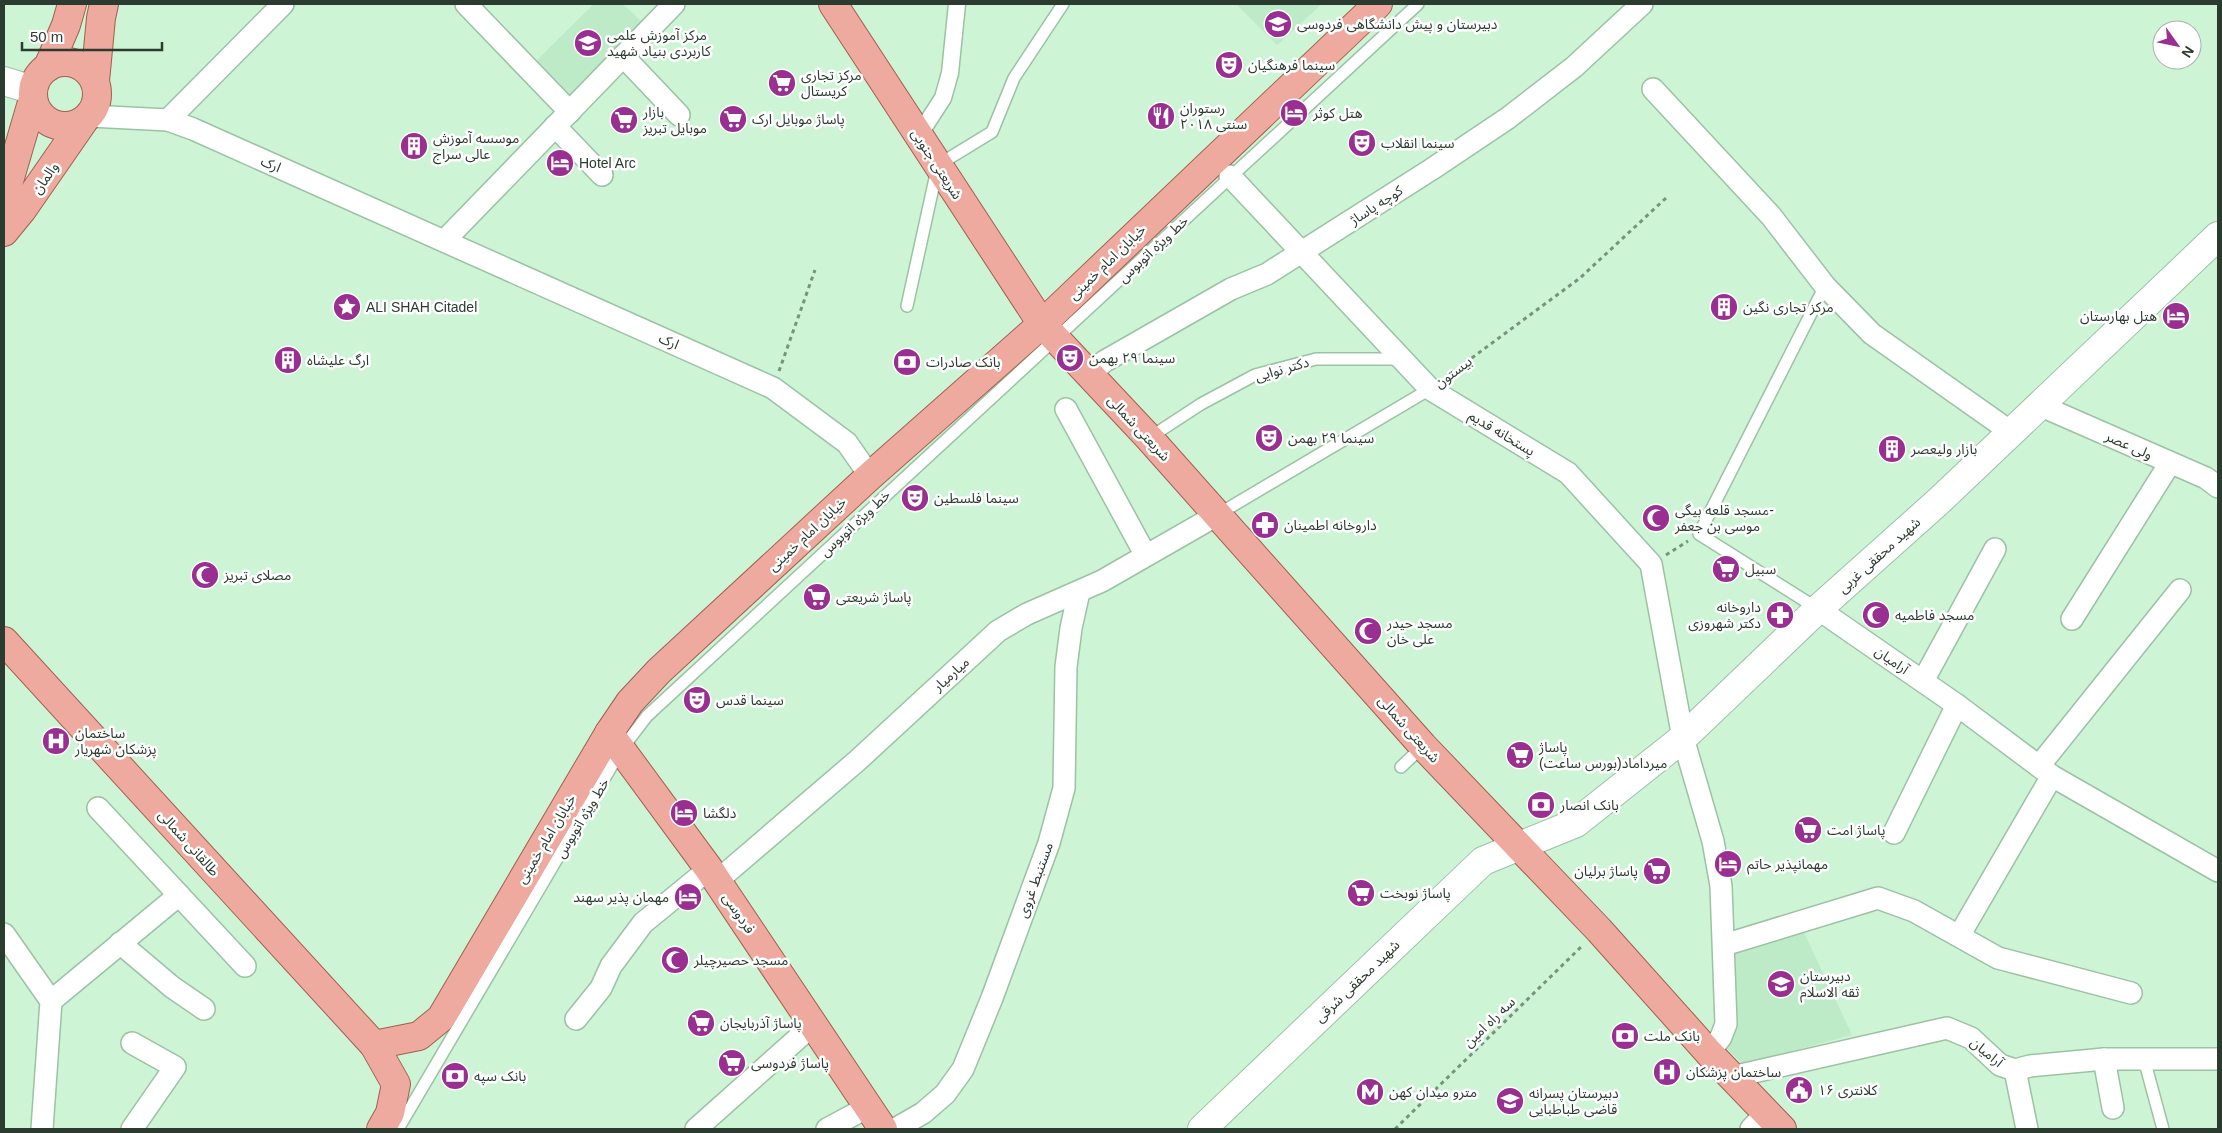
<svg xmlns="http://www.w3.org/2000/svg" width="2222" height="1133" viewBox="0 0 2222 1133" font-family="Helvetica,'Noto Sans Arabic',sans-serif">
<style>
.built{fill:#bdeac7}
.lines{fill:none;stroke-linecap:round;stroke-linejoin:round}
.service-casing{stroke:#9cc2a4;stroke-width:14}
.pedestrian-casing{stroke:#9cc2a4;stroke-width:19}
.minor-casing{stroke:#9cc2a4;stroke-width:24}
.tertiary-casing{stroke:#9cc2a4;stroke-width:30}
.secondary-casing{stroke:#9cc2a4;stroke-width:30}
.primary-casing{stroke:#a35f4e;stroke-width:30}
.path{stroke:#77927d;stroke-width:3;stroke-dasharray:4 4;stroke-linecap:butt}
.service{stroke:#fff;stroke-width:11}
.pedestrian{stroke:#fff;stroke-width:16}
.minor{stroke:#fff;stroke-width:21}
.tertiary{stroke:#fff;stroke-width:28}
.secondary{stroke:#fff;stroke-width:28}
.primary{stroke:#eeaa9f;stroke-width:28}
.labels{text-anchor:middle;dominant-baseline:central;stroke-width:5;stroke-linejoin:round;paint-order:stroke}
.poi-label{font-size:14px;fill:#2b3b2f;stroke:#fff;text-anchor:start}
.street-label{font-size:14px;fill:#2b3b2f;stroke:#fff}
</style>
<rect width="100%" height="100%" fill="#cdf4d5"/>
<!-- built -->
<g class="built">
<path d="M 594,4 L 623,4 L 642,22 L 567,99 L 534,63 Z"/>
<path d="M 1236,4 L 1322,4 L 1277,45 Z"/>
<path d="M 1799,922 L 1852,1035 L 1743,1064 L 1724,1046 L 1735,1023 L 1734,944 Z"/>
</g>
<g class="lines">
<defs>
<g id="service">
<path d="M 907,306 L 938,165 L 992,132 L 1014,78 L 1063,4"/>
<path d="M 1149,438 L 1201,404 L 1255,375 L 1316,359 L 1402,359"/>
<path d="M 1217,515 L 1430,389"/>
<path d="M 1818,609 L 1699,534 L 1825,286"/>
<path d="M 1401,767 L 1423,746"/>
<path d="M 2144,1059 L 2163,1129"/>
<path d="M 398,1129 L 621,750 L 647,716 L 1418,4"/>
</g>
<path id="pedestrian" d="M 919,135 L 943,98 L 950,73 L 957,4"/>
<g id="minor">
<path d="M 466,4 L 570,112"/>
<path d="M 623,56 L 679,115"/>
<path d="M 1653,89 L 1771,216 L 1825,286 L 1872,334 L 2011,432"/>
<path d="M 90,116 L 168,120 L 193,129 L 773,388 L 847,443 L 870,476"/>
<path d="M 168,120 L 283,4"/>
<path d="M 555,126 L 602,175"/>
<path d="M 1230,176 L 1430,389 L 1568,473 L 1651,564 L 1683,738 L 1713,841 L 1721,886 L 1726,1024 L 1721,1037 L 1709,1053"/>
<path d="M 444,241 L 674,4"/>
<path d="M 1089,374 L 1105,361 L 1231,289 L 1267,274 L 1432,169 L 1508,118 L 1574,67 L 1642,4"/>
<path d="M 2039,405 L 2206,478 L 2218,487"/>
<path d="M 1066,409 L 1145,554"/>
<path d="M 1818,609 L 1957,705 L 2052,776 L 2218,871"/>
<path d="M 2072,619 L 2170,463"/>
<path d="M 1923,681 L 1995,549"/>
<path d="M 2039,766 L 2180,590"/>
<path d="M 98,808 L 245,966"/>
<path d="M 1894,833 L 1957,705"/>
<path d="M 717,881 L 857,761 L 998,631 L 1027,614 L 1102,581 L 1217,515"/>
<path d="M 4,934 L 51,1001 L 42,1129"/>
<path d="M 1959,936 L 2052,776"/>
<path d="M 120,943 L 172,987 L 204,1009"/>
<path d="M 1724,945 L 1878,898 L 1914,911 L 1998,958 L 2131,993"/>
<path d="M 51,1001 L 179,895"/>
<path d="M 576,1019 L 601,988 L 611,966 L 643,923 L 709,869"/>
<path d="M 2104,1059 L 2113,1108"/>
<path d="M 2015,1070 L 2027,1129"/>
<path d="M 1732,1077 L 1947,1028 L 1971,1038 L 2000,1065 L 2015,1070 L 2030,1066 L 2104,1059 L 2218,1059"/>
<path d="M 132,1129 L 175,1067 L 132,1043"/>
<path d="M 696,1129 L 814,1024"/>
<path d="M 827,1129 L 868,1107"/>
<path d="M 895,1129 L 923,1113 L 945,1094 L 963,1069 L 992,998 L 1049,843 L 1064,788 L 1066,667 L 1071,628 L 1079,592"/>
<path d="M 1751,1129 L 1766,1113"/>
</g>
<path id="tertiary" d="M 1202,1129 L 1483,861 L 1576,823 L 1683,738 L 1818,609 L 1940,500 L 2218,236"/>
<path id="secondary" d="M 4,81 L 33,90"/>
<g id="primary">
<path d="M 833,4 L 1042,324 L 1149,438 L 1423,746 L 1599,930 L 1709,1053 L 1782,1129"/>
<circle cx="65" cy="94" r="32"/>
<path d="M 48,67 L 66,25 L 72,4"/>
<path d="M 95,81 L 101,18 L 104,4"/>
<path d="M 4,198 L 33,99"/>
<path d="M 4,232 L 22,210 L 83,122"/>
<path d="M 4,641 L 374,1045 L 396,1084 L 390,1113 L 381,1129"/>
<path d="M 609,733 L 709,869 L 883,1129"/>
<path d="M 374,1045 L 419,1036 L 441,1018 L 609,733 L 630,702 L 659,671 L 870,476 L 1042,324 L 1378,4"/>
</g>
</defs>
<!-- service casing -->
<use href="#service" class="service-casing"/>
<!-- pedestrian casing -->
<use href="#pedestrian" class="pedestrian-casing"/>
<!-- minor casing -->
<use href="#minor" class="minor-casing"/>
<!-- tertiary casing -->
<use href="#tertiary" class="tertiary-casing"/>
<!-- secondary casing -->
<use href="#secondary" class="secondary-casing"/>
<!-- primary casing -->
<use href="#primary" class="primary-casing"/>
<!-- path -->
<g class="path">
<path d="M 779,371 L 815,270"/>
<path d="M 1446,377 L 1580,278 L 1666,198"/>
<path d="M 1666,555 L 1688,541"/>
<path d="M 1395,1129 L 1582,946"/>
</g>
<!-- service -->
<use href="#service" class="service"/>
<!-- pedestrian -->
<use href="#pedestrian" class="pedestrian"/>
<!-- minor -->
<use href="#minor" class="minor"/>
<!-- tertiary -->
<use href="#tertiary" class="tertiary"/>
<!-- secondary -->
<use href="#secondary" class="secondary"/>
<!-- primary -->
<use href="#primary" class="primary"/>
</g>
<!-- icons -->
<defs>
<symbol id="school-disc" viewBox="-11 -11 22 22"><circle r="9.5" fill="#992f91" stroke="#fff"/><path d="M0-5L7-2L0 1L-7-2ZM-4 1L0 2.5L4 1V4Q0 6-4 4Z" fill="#fff"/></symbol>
<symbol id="theatre-disc" viewBox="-11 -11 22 22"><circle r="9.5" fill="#992f91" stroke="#fff"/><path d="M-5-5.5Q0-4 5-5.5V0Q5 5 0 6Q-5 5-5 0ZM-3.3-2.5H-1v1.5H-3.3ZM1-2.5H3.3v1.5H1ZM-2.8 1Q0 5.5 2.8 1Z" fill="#fff"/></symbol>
<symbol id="supermarket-disc" viewBox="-11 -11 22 22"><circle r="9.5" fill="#992f91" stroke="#fff"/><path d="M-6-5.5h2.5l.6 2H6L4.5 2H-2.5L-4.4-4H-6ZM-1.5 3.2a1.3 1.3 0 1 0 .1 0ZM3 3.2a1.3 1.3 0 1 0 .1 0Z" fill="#fff"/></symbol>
<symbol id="hotel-disc" viewBox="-11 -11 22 22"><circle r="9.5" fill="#992f91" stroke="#fff"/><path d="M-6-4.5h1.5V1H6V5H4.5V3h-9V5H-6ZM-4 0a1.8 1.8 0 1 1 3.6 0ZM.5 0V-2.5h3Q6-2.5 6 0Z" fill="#fff"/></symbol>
<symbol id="restaurant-disc" viewBox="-11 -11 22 22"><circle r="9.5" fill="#992f91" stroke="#fff"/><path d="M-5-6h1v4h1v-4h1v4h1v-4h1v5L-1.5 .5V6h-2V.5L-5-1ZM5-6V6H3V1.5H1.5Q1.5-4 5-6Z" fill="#fff"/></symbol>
<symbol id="building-disc" viewBox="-11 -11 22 22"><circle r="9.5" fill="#992f91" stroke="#fff"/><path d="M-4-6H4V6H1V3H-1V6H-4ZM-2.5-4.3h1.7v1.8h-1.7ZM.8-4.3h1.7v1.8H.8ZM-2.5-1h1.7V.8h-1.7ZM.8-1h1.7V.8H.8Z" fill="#fff"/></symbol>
<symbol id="sight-disc" viewBox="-11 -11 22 22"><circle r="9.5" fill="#992f91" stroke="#fff"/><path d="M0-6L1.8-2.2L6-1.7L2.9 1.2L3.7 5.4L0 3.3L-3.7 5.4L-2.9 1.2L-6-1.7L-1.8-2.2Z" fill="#fff"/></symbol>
<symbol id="bank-disc" viewBox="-11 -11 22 22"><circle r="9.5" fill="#992f91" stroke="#fff"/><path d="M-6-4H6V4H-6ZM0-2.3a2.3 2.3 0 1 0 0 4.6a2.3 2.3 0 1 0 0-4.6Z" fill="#fff"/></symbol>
<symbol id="mosque-disc" viewBox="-11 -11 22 22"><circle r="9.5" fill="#992f91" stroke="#fff"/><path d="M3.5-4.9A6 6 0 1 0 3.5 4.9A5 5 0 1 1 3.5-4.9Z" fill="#fff"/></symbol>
<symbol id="pharmacy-disc" viewBox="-11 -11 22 22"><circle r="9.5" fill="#992f91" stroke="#fff"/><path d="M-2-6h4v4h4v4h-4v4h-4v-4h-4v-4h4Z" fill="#fff"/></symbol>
<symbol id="hospital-disc" viewBox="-11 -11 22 22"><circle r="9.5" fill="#992f91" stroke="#fff"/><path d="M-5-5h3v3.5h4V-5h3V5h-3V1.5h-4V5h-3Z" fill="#fff"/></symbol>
<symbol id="civic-disc" viewBox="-11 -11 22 22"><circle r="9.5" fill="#992f91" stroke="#fff"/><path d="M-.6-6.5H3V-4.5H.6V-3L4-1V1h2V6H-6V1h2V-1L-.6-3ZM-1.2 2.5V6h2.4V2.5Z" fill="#fff"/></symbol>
<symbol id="metro-disc" viewBox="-11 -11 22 22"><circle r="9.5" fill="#992f91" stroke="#fff"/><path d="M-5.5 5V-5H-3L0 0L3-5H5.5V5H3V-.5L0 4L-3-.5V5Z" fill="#fff"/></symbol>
</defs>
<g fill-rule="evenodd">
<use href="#school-disc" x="1262" y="8" width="32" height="32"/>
<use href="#school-disc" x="572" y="27" width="32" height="32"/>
<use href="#theatre-disc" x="1213" y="49" width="32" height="32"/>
<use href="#supermarket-disc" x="766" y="67" width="32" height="32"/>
<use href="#hotel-disc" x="1278" y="97" width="32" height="32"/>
<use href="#restaurant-disc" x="1145" y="100" width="32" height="32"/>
<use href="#supermarket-disc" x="717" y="103" width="32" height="32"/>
<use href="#supermarket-disc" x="608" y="104" width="32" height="32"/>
<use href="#theatre-disc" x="1346" y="127" width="32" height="32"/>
<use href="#building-disc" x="398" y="130" width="32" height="32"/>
<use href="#hotel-disc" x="544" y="147" width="32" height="32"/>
<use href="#sight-disc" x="331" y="291" width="32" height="32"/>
<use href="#building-disc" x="1708" y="291" width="32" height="32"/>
<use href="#hotel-disc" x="2160" y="300" width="32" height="32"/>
<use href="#theatre-disc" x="1054" y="342" width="32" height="32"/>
<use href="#building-disc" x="272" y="344" width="32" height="32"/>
<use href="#bank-disc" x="891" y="346" width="32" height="32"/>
<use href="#theatre-disc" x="1253" y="422" width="32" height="32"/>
<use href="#building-disc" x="1876" y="433" width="32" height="32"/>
<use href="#theatre-disc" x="899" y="482" width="32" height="32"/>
<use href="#mosque-disc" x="1640" y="502" width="32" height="32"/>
<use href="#pharmacy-disc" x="1249" y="509" width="32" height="32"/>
<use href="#supermarket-disc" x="1710" y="553" width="32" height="32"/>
<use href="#mosque-disc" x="189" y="559" width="32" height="32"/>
<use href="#supermarket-disc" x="801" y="581" width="32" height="32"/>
<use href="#pharmacy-disc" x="1764" y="599" width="32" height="32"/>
<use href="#mosque-disc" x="1860" y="599" width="32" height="32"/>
<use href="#mosque-disc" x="1352" y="615" width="32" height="32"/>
<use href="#theatre-disc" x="681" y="684" width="32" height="32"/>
<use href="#hospital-disc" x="40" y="725" width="32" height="32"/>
<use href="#supermarket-disc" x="1504" y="739" width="32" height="32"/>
<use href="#bank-disc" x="1525" y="789" width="32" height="32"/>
<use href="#hotel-disc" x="668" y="797" width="32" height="32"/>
<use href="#supermarket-disc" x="1792" y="814" width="32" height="32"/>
<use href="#hotel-disc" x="1712" y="848" width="32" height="32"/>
<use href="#supermarket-disc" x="1641" y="855" width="32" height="32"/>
<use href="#supermarket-disc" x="1345" y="877" width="32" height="32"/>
<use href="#hotel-disc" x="672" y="881" width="32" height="32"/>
<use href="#mosque-disc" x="659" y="944" width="32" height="32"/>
<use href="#school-disc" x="1765" y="968" width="32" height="32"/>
<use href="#supermarket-disc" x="685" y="1007" width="32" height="32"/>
<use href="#bank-disc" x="1609" y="1020" width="32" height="32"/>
<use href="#supermarket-disc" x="716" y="1047" width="32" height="32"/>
<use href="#hospital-disc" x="1651" y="1056" width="32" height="32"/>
<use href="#bank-disc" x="439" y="1060" width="32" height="32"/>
<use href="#civic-disc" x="1783" y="1074" width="32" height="32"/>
<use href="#metro-disc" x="1354" y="1076" width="32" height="32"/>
<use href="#school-disc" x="1494" y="1085" width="32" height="32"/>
</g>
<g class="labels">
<!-- poi labels -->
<g class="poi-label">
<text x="1297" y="24">دبیرستان و پیش دانشگاهی فردوسی</text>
<text x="607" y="35">مرکز آموزش علمی<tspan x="607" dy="16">کاربردی بنیاد شهید</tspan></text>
<text x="1248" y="65">سینما فرهنگیان</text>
<text x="801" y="75">مرکز تجاری<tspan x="801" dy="16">کریستال</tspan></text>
<text x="1180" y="108">رستوران<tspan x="1180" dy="16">سنتی ۲۰۱۸</tspan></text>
<text x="643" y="112">بازار<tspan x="643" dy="16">موبایل تبریز</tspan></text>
<text x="1313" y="113">هتل کوثر</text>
<text x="752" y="119">پاساژ موبایل ارک</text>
<text x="433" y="138">موسسه آموزش<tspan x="433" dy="16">عالی سراج</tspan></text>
<text x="1381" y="143">سینما انقلاب</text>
<text x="579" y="163">Hotel Arc</text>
<text x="366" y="307">ALI SHAH Citadel</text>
<text x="1743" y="307">مرکز تجاری نگین</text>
<text x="2157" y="316" text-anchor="end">هتل بهارستان</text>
<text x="1089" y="358">سینما ٢٩ بهمن</text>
<text x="307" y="360">ارگ علیشاه</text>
<text x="926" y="362">بانک صادرات</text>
<text x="1288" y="438">سینما ۲۹ بهمن</text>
<text x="1911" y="449">بازار ولیعصر</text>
<text x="934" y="498">سینما فلسطین</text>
<text x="1675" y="510">مسجد قلعه بیگی-<tspan x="1675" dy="16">موسی بن جعفر</tspan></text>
<text x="1284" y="525">داروخانه اطمینان</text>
<text x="1745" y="569">سبیل</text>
<text x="224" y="575">مصلای تبریز</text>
<text x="836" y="597">پاساژ شریعتی</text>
<text x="1761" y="607" text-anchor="end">داروخانه<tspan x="1761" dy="16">دکتر شهروزی</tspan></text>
<text x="1895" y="615">مسجد فاطمیه</text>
<text x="1387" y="623">مسجد حیدر<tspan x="1387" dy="16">علی خان</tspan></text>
<text x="716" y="700">سینما قدس</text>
<text x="75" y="733">ساختمان<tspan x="75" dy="16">پزشکان شهریار</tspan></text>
<text x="1539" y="747">پاساژ<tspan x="1539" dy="16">میرداماد(بورس ساعت)</tspan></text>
<text x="1560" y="805">بانک انصار</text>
<text x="703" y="813">دلگشا</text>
<text x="1827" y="830">پاساژ امت</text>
<text x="1747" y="864">مهمانپذیر حاتم</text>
<text x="1638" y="871" text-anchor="end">پاساژ برلیان</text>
<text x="1380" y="893">پاساژ نوبخت</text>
<text x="669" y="897" text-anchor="end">مهمان پذیر سهند</text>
<text x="694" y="960">مسجد حصیرچیلر</text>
<text x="1800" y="976">دبیرستان<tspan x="1800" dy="16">ثقه الاسلام</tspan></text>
<text x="720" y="1023">پاساژ آذربایجان</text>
<text x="1644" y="1036">بانک ملت</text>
<text x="751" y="1063">پاساژ فردوسی</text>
<text x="1686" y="1072">ساختمان پزشکان</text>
<text x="474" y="1076">بانک سپه</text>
<text x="1818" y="1090">کلانتری ۱۶</text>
<text x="1389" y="1092">مترو میدان کهن</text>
<text x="1529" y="1093">دبیرستان پسرانه<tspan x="1529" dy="16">قاضی طباطبایی</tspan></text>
</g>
<!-- street labels -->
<g class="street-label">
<text transform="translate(271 164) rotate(24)">ارک</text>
<text transform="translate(937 164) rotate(57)">شریعتی جنوبی</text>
<text transform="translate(45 178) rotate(-56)">والمان</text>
<text transform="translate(1376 205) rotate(-33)">کوچه پاساژ</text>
<text transform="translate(1153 249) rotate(-43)">خط ویژه اتوبوس</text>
<text transform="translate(1107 262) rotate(-44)">خیابان امام خمینی</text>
<text transform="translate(669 341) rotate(24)">ارک</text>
<text transform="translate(1282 369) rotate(-16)">دکتر نوایی</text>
<text transform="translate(1453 372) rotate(-37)">بیستون</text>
<text transform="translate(1139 428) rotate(47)">شریعتی شمالی</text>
<text transform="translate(1502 433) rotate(31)">پستخانه قدیم</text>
<text transform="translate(2129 445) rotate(24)">ولی عصر</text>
<text transform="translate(855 523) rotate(-43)">خط ویژه اتوبوس</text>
<text transform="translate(807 534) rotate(-43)">خیابان امام خمینی</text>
<text transform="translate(1879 555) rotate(-42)">شهید محققی غربی</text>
<text transform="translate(1892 660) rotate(35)">آرامیان</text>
<text transform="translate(951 674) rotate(-42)">میارمیار</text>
<text transform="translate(1409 729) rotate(48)">شریعتی شمالی</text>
<text transform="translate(582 818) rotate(-59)">خط ویژه اتوبوس</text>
<text transform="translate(546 839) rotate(-59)">خیابان امام خمینی</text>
<text transform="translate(189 843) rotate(48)">طالقانی شمالی</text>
<text transform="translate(1035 880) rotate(-70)">مستنبط غروی</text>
<text transform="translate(739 913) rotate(56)">فردوسی</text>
<text transform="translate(1357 981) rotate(-44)">شهید محققی شرقی</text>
<text transform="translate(1489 1022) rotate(-44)">سه راه امین</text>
<text transform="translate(1987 1052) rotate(40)">آرامیان</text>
</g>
</g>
<!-- border -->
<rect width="2222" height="1133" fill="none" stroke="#2b3b2f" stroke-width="10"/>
<!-- north arrow -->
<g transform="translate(2177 45) rotate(123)"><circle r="24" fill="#ffffff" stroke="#aab1ac"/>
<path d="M0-4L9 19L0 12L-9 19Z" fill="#992f91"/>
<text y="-8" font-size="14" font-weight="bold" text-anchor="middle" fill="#2b3b2f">N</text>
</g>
<!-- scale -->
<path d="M22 42v8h140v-8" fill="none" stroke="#2b3b2f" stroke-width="2.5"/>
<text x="30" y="42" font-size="15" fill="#2b3b2f" stroke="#ffffff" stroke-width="4" paint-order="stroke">50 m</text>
</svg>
